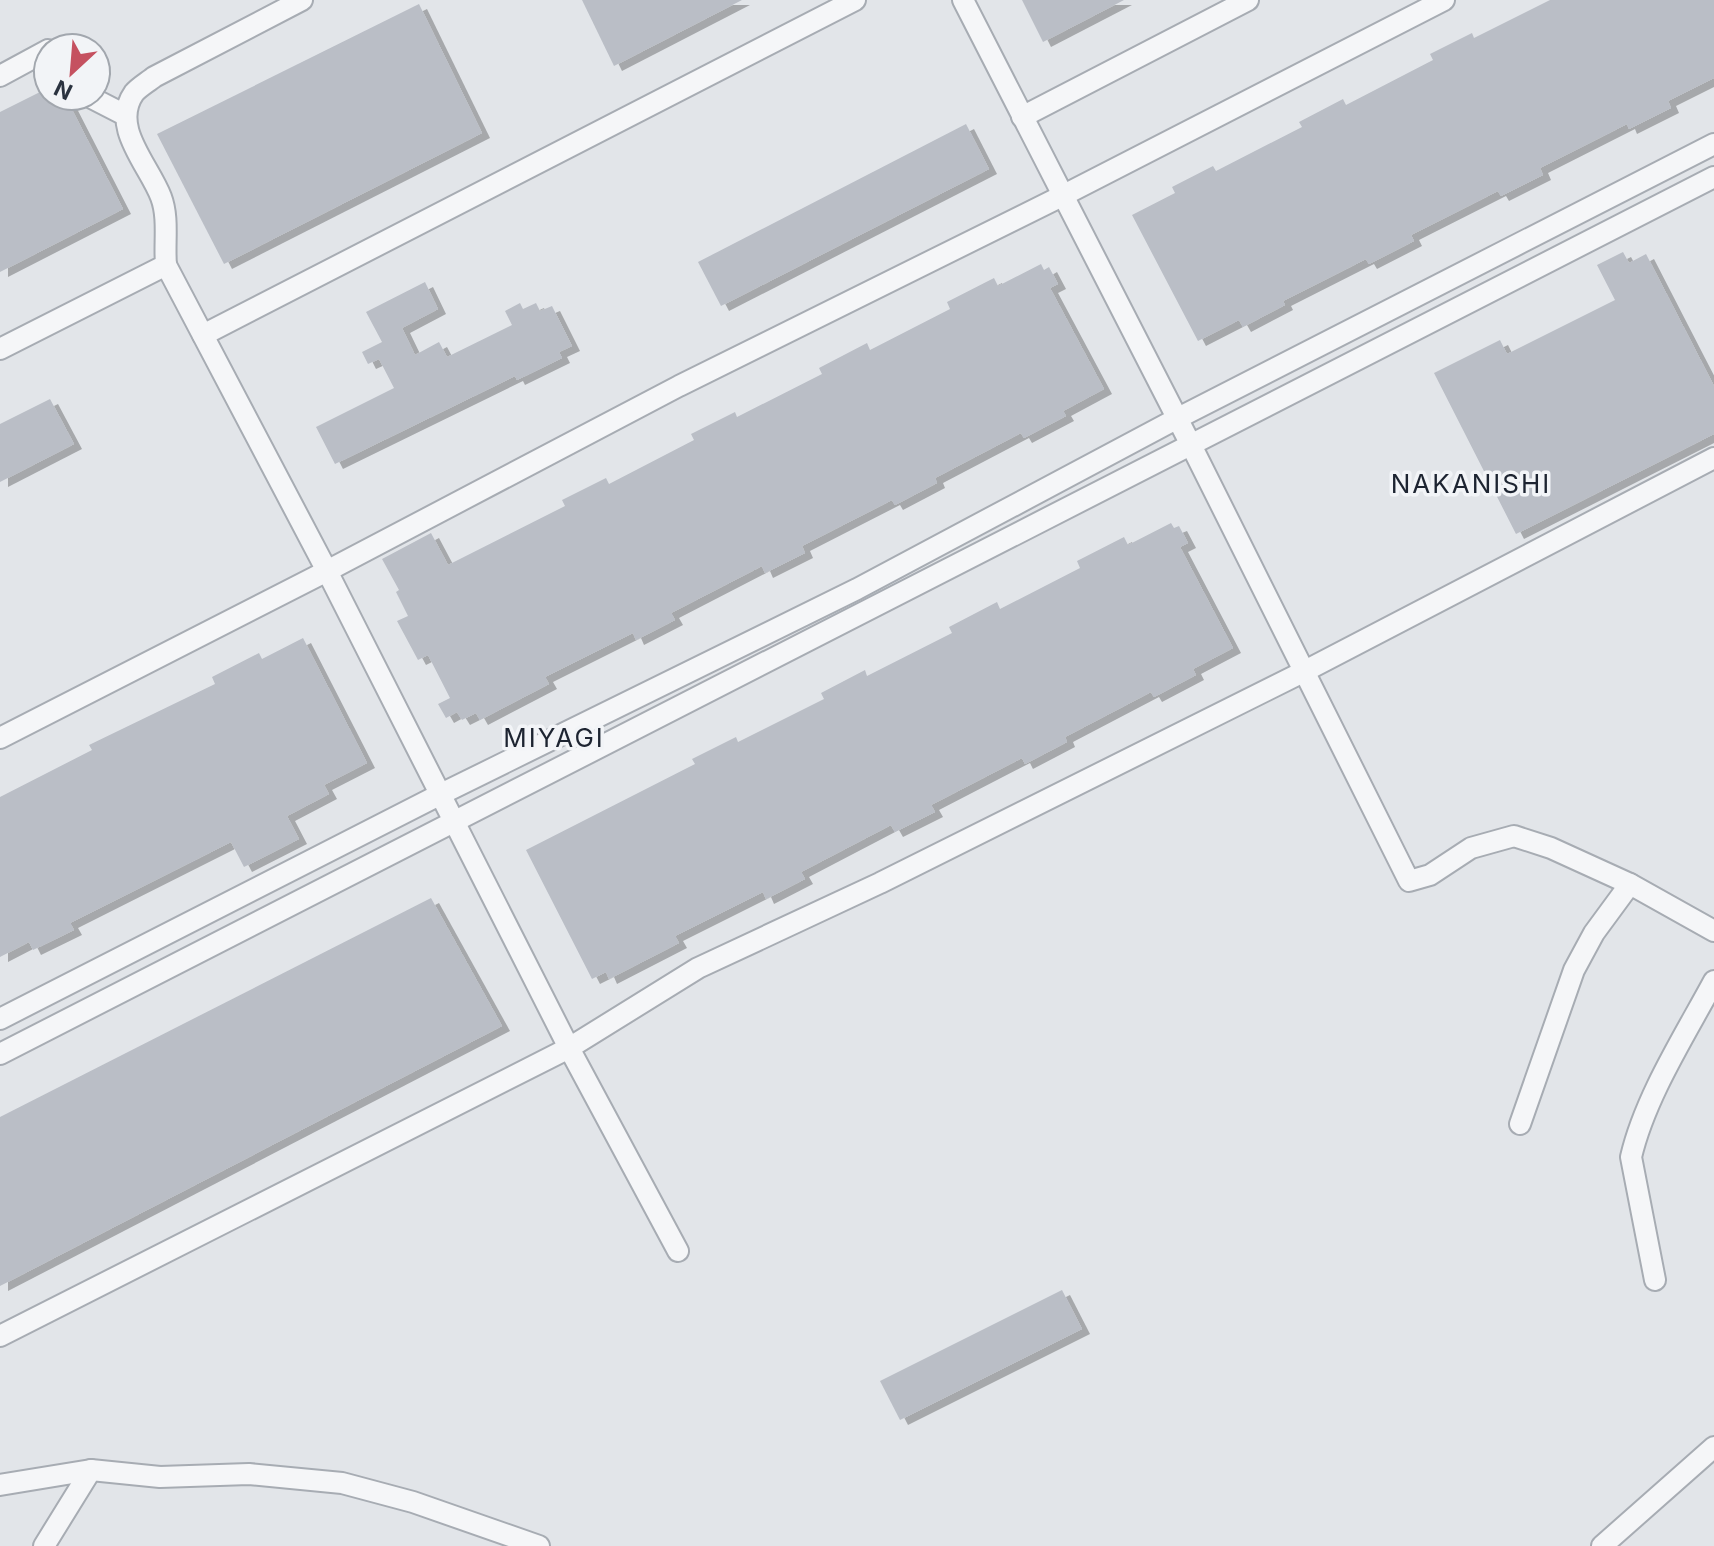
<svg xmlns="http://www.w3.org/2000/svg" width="1714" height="1546" viewBox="0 0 1714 1546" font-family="Inter,sans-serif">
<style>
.building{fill:#babec6;filter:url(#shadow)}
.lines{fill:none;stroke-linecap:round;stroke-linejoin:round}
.minor-casing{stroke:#a7acb3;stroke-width:24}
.minor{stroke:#f5f6f8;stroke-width:20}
.labels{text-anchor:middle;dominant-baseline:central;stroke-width:7;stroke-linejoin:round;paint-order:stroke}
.quarter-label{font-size:26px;letter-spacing:2px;fill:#1d2431;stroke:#f2f4f7}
</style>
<defs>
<filter id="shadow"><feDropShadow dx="8" dy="5" stdDeviation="0" flood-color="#0004"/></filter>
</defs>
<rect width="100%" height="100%" fill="#e2e5e9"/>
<!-- building -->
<g class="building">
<path d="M 582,0 L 742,0 L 614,66 Z"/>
<path d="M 1022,0 L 1124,0 L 1043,42 Z"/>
<path d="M 1550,0 L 1714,0 L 1714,78 L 1668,101 L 1671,108 L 1629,129 L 1627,124 L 1540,168 L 1543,175 L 1501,196 L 1498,191 L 1411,235 L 1414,241 L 1369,264 L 1366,259 L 1283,301 L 1285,305 L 1243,327 L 1239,320 L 1198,341 L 1132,215 L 1175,193 L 1172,187 L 1213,166 L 1216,171 L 1302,127 L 1299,122 L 1343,99 L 1346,105 L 1433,60 L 1430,54 L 1472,33 L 1474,38 Z"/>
<path d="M 419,4 L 482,133 L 224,264 L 157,134 Z"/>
<path d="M 48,88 L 48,96 L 65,96 L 123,209 L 0,272 L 0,112 Z"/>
<path d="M 966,124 L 989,169 L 721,306 L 698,262 Z"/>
<path d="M 1623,252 L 1629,263 L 1646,254 L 1714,386 L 1714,434 L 1516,534 L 1434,373 L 1500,340 L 1507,354 L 1615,300 L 1597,265 Z"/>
<path d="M 1041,264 L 1044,270 L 1049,267 L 1058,284 L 1050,288 L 1104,389 L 1063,411 L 1066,416 L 1024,438 L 1021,433 L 935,478 L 937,483 L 895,505 L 892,500 L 802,546 L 805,553 L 765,573 L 762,566 L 671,613 L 675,620 L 636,640 L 633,633 L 545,677 L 549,684 L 480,720 L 476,713 L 462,720 L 457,712 L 446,718 L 438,704 L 450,698 L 428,655 L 418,660 L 397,621 L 408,616 L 396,592 L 399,590 L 382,559 L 431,533 L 448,565 L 565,506 L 562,500 L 606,478 L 609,484 L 694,440 L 691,434 L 735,412 L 737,417 L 822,374 L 819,368 L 867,343 L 870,350 L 950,309 L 947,302 L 994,278 L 998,286 Z"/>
<path d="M 425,282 L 438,309 L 402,328 L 415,355 L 439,342 L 447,357 L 512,325 L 505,311 L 520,303 L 523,309 L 536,303 L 540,311 L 552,306 L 572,346 L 559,352 L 562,358 L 517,380 L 515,376 L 335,464 L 316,427 L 394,388 L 379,359 L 368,364 L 362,352 L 382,342 L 366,312 Z"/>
<path d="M 50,399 L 74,444 L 0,482 L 0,424 Z"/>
<path d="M 1171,523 L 1174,528 L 1179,526 L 1188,543 L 1180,547 L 1233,648 L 1193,669 L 1196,675 L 1154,697 L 1151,692 L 1065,737 L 1067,742 L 1025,764 L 1022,758 L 931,805 L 935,812 L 895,832 L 891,825 L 801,872 L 805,879 L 766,899 L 763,892 L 675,936 L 679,943 L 609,979 L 606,972 L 592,979 L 526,850 L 695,764 L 692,759 L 736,737 L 738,742 L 824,699 L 821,693 L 865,670 L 867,676 L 952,633 L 949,627 L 997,602 L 1000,609 L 1080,568 L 1077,561 L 1124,537 L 1128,545 Z"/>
<path d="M 303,638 L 367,763 L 324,785 L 329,794 L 287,816 L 299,839 L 244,867 L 231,842 L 70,923 L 74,930 L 33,950 L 29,942 L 0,957 L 0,797 L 92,750 L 89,745 L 215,684 L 212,677 L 259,653 L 262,659 Z"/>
<path d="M 431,898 L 502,1026 L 0,1286 L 0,1117 Z"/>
<path d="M 1062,1290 L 1082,1329 L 900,1420 L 880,1381 Z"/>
</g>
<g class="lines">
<defs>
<g id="minor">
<path d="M 963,0 L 1192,447 L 1409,881 L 1430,875 L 1471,848 L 1514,836 L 1551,848 L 1630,884 L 1714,931"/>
<path d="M 0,76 L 48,50"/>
<path d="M 88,96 L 125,115"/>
<path d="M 1022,117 L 1248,0"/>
<path d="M 166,265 L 327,571 L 569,1048 L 678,1251"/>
<path d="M 203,335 L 855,0"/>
<path d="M 0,349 L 166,265 C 164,243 169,218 161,197 C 149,165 110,127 134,93 C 139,87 148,82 154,77 L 302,0"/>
<path d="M 0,738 L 327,571 L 679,386 L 1062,196 L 1444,0"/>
<path d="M 0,1019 L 439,795 L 857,589 L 1178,418 L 1714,144"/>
<path d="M 0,1054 L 1714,177"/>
<path d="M 1520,1124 L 1574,970 L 1594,933 L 1630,884"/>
<path d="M 1655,1280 L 1631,1157 C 1645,1097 1685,1035 1714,981"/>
<path d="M 0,1336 L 569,1048 L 698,968 L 880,883 L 1305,671 L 1714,458"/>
<path d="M 0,1485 L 91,1470 L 160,1477 L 249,1474 L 342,1483 L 413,1502 L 539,1546"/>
<path d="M 44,1546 L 91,1470"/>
<path d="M 1602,1546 L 1714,1447"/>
</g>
</defs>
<!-- minor casing -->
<use href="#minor" class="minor-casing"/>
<!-- minor -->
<use href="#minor" class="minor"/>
</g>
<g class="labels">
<!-- quarter labels -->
<g class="quarter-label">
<text x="1471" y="483">NAKANISHI</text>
<text x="554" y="737">MIYAGI</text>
</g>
</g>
<!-- north arrow -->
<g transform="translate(72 72) rotate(206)"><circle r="38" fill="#f2f4f7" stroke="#a2a7ae" stroke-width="2"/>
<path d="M0-6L14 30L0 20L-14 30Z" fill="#c55160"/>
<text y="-12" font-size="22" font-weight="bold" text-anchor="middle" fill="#2b3340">N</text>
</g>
</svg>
